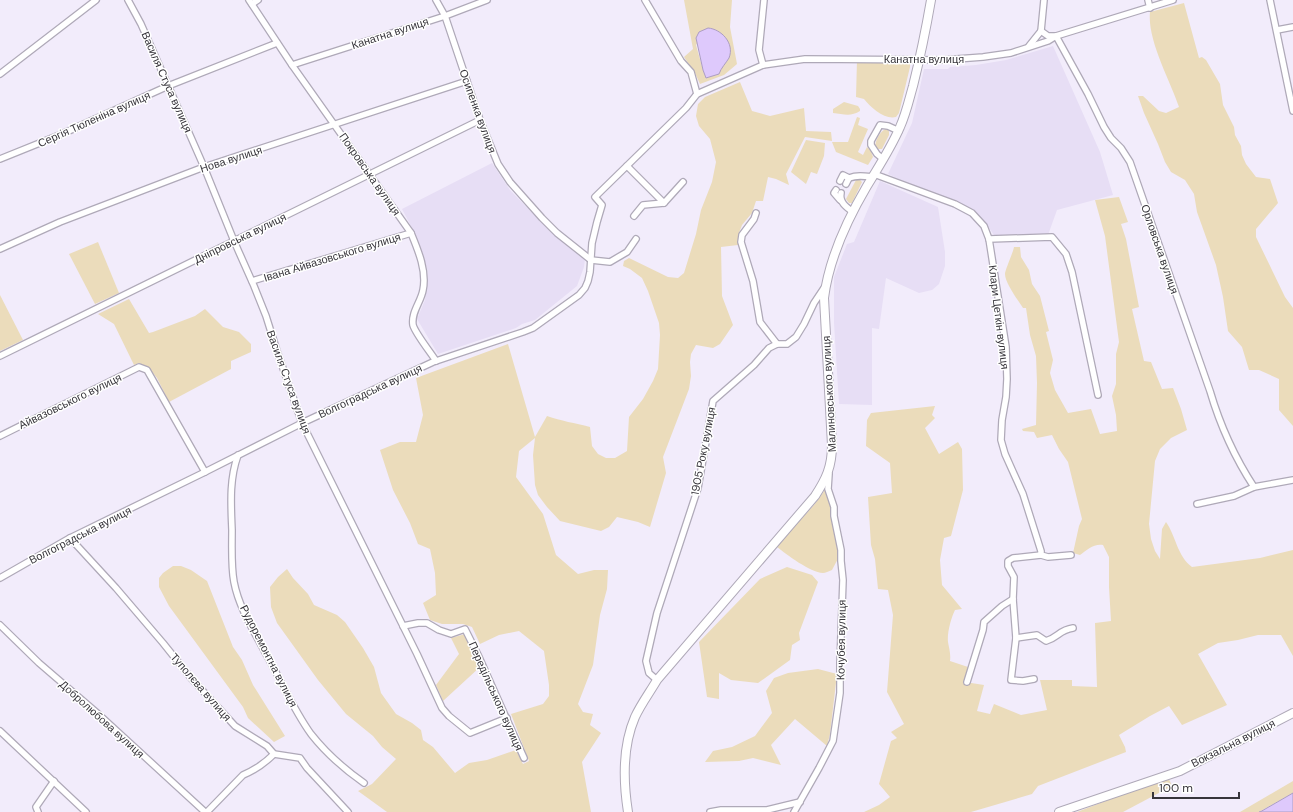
<svg xmlns="http://www.w3.org/2000/svg" width="1293" height="812" viewBox="0 0 1293 812" font-family="'DM Sans',sans-serif">
<style>
.built{fill:#e7def5}
.green{fill:#ebdcbb;fill-rule:evenodd}
.water{fill:#dec9fc;stroke:#ac9dc2}
.lines{fill:none;stroke-linecap:round;stroke-linejoin:round}
.minor-casing{stroke:#afa9b8;stroke-width:8}
.secondary-casing{stroke:#afa9b8;stroke-width:10}
.minor{stroke:#fff;stroke-width:5.5}
.secondary{stroke:#fff;stroke-width:8}
.labels{text-anchor:middle;dominant-baseline:central;stroke-width:3;stroke-linejoin:round;paint-order:stroke}
.street-label{font-size:11px;fill:#37353b;stroke:#fff}
</style>
<rect width="100%" height="100%" fill="#f2ecfb"/>
<!-- built -->
<g class="built">
<path d="M 1053,46 L 1100,152 L 1113,195 L 1057,210 L 1048,235 L 994,235 L 985,222 L 966,206 L 937,194 L 928,193 L 888,174 L 912,123 L 924,69 L 948,69 L 950,67 L 976,65 L 1006,60 Z"/>
<path d="M 492,163 L 510,190 L 538,219 L 556,236 L 585,259 L 584,267 L 577,286 L 535,320 L 522,324 L 516,328 L 438,354 L 417,319 L 425,300 L 428,272 L 422,252 L 412,228 L 402,209 Z"/>
<path d="M 880,181 L 938,207 L 945,252 L 945,266 L 939,284 L 932,290 L 919,293 L 886,278 L 879,329 L 872,328 L 872,405 L 839,404 L 834,323 L 834,277 L 847,244 L 854,242 Z"/>
</g>
<!-- green -->
<g class="green">
<path d="M 684,0 L 732,0 L 730,27 L 737,64 L 724,75 L 700,84 L 695,73 L 684,57 L 693,49 ZM 708,29 L 713,29 L 721,68 L 719,74 L 706,78 L 703,70 L 696,45 Z"/>
<path d="M 1184,3 L 1199,58 L 1202,57 L 1206,60 L 1220,84 L 1223,105 L 1234,127 L 1235,135 L 1241,146 L 1242,155 L 1246,164 L 1256,177 L 1270,179 L 1278,203 L 1256,229 L 1256,237 L 1285,297 L 1293,308 L 1293,426 L 1279,410 L 1279,379 L 1259,370 L 1249,370 L 1242,347 L 1228,331 L 1223,297 L 1216,265 L 1197,212 L 1194,194 L 1185,180 L 1171,172 L 1165,162 L 1158,144 L 1144,113 L 1138,96 L 1143,96 L 1159,111 L 1166,113 L 1179,107 C 1170,80 1147,40 1150,12 Z"/>
<path d="M 857,60 L 908,60 L 910,63 L 910,67 L 899,113 L 896,117 C 885,120 871,108 864,99 L 856,97 Z"/>
<path d="M 740,82 L 752,111 L 770,116 L 804,108 L 806,131 L 831,132 L 832,141 L 805,137 L 786,174 L 789,185 L 776,179 L 768,177 L 763,201 L 756,201 L 752,213 L 742,225 L 739,233 L 738,245 L 721,247 L 722,296 L 733,325 L 720,344 L 713,348 L 696,345 L 691,354 L 690,362 L 691,376 L 689,389 L 663,457 L 666,473 L 650,527 L 638,522 L 617,517 L 609,527 L 601,531 L 560,521 L 547,507 L 538,495 L 535,485 L 533,455 L 535,438 L 519,451 L 516,477 L 543,514 L 556,555 L 578,574 L 594,570 L 608,570 L 607,589 L 600,615 L 593,665 L 578,704 L 583,712 L 593,714 L 590,725 L 601,733 L 582,762 L 591,812 L 387,812 L 358,791 L 372,784 L 396,759 L 382,747 L 373,736 L 346,714 L 318,680 L 277,623 L 271,607 L 270,587 L 278,577 L 287,569 L 293,578 L 308,594 L 314,605 L 337,615 L 345,622 L 363,648 L 374,667 L 381,693 L 396,714 L 412,723 L 421,730 L 423,740 L 433,747 L 455,773 L 469,763 L 487,760 L 516,750 L 523,764 L 529,761 L 511,714 L 543,704 L 549,696 L 549,685 L 544,651 L 519,631 L 499,635 L 480,644 L 472,627 L 463,624 L 442,624 L 430,620 L 423,603 L 436,595 L 435,573 L 430,549 L 418,544 L 410,523 L 393,490 L 380,450 L 400,442 L 416,442 L 423,415 L 416,378 L 508,344 L 535,437 L 547,416 C 561,421 575,423 590,427 L 592,446 L 598,454 L 606,458 L 615,458 L 627,451 L 629,417 L 643,399 L 653,381 L 658,369 L 660,335 L 659,323 L 648,291 L 642,278 L 630,269 L 623,266 L 624,261 L 629,258 L 668,277 L 678,278 L 684,273 L 696,234 L 701,210 L 712,182 L 716,162 L 710,139 L 699,126 L 696,116 L 698,104 L 705,97 Z"/>
<path d="M 844,102 L 858,106 L 860,109 L 860,111 C 851,117 843,114 833,113 L 833,109 Z"/>
<path d="M 857,117 L 860,118 L 858,125 L 868,129 L 858,152 L 863,155 L 867,147 L 871,151 L 873,157 L 868,165 L 836,152 L 832,142 L 848,142 Z"/>
<path d="M 886,129 L 889,131 L 889,135 L 882,149 L 878,149 L 875,147 C 875,141 880,131 886,129 Z"/>
<path d="M 806,140 L 825,143 L 824,156 L 817,174 L 811,172 L 806,184 L 791,172 Z"/>
<path d="M 859,179 L 862,182 L 852,203 L 849,203 L 846,199 L 856,180 Z"/>
<path d="M 1119,197 L 1128,222 L 1121,224 L 1126,239 L 1139,307 L 1132,309 L 1144,361 L 1151,362 L 1162,389 L 1173,388 L 1181,409 L 1187,430 L 1171,438 L 1160,449 L 1155,461 L 1149,524 L 1151,539 L 1155,551 L 1160,559 L 1162,529 L 1166,522 C 1176,536 1177,556 1192,567 L 1260,558 L 1293,550 L 1293,656 L 1281,635 L 1258,635 L 1238,640 L 1218,643 L 1198,654 L 1227,705 L 1182,725 L 1169,706 L 1150,716 L 1119,735 L 1125,747 L 1126,752 L 1038,786 L 1032,794 L 971,812 L 864,812 L 879,805 L 890,797 L 879,784 L 891,741 L 897,738 L 891,732 L 904,724 L 887,692 L 893,615 L 888,590 L 878,589 L 875,559 L 871,545 L 868,497 L 892,493 L 890,463 L 866,446 L 867,420 L 871,413 L 935,406 L 932,415 L 935,418 L 925,428 L 939,454 L 958,442 L 962,449 L 963,490 L 951,536 L 944,538 L 940,560 L 942,585 L 962,609 L 955,610 C 951,618 947,633 948,642 C 949,648 951,654 950,661 L 968,667 L 965,682 L 984,685 L 977,711 L 990,714 L 994,704 L 1021,715 L 1047,710 L 1040,680 L 1072,680 L 1072,686 L 1097,687 L 1095,623 L 1111,621 L 1109,587 L 1109,557 L 1103,545 C 1095,543 1086,550 1080,555 L 1073,553 L 1079,526 L 1082,519 L 1068,462 L 1059,449 L 1052,435 L 1037,438 L 1034,432 L 1023,431 L 1022,429 L 1036,425 L 1037,383 L 1036,356 L 1030,335 L 1026,308 L 1023,308 C 1018,300 1005,283 1005,274 C 1005,270 1013,253 1014,247 L 1020,247 L 1021,257 L 1029,270 L 1032,284 L 1040,296 L 1049,331 L 1046,332 L 1053,360 L 1050,373 L 1055,390 L 1068,413 L 1091,409 L 1100,434 L 1117,431 L 1116,415 L 1112,396 L 1116,384 L 1116,354 L 1119,342 L 1105,236 L 1095,200 Z"/>
<path d="M 98,242 L 119,293 L 95,304 L 69,254 Z"/>
<path d="M 0,295 L 23,340 L 0,351 Z"/>
<path d="M 129,299 L 149,333 L 153,332 L 195,316 L 205,309 L 223,327 L 239,332 L 251,344 L 251,352 L 231,361 L 231,369 L 169,402 L 157,378 L 149,368 L 139,363 L 134,365 L 114,324 L 98,314 Z"/>
<path d="M 827,486 L 841,553 L 832,570 C 829,571 825,573 823,573 C 810,572 787,555 777,547 C 792,525 814,510 827,486 Z"/>
<path d="M 173,566 L 181,566 L 191,570 L 207,581 L 233,647 L 242,660 L 253,685 L 285,736 L 274,742 L 248,718 L 243,707 L 169,606 L 159,587 L 159,578 L 163,573 Z"/>
<path d="M 787,567 L 812,575 L 818,582 L 799,633 L 800,640 L 792,645 L 790,660 L 758,683 L 731,680 L 719,673 L 719,699 L 707,697 L 699,642 L 760,579 Z"/>
<path d="M 465,634 L 480,667 L 443,701 L 436,685 L 459,654 L 451,638 Z"/>
<path d="M 818,669 L 837,674 L 830,734 L 827,746 L 795,719 L 771,745 L 781,765 L 753,758 L 739,761 L 705,762 L 713,751 L 732,747 L 755,736 L 772,713 L 766,691 L 774,678 L 788,673 Z"/>
<path d="M 1168,777 L 1172,786 L 1123,812 L 1077,812 Z"/>
<path d="M 1293,781 L 1293,793 L 1259,812 L 1240,812 Z"/>
</g>
<!-- water -->
<g class="water">
<path d="M 708,28 C 721,29 735,43 729,58 C 726,63 721,68 719,74 L 706,78 L 703,70 L 696,38 L 699,32 Z"/>
<path d="M 1293,793 L 1293,812 L 1259,812 L 1260,812 Z"/>
</g>
<g class="lines">
<defs>
<g id="minor">
<path d="M 128,0 L 141,24 L 204,167 L 234,241 L 254,286 L 266,316 L 277,351 L 302,423 L 417,654 L 442,708 L 449,716 L 470,733 L 507,718"/>
<path d="M 249,0 L 292,65 L 411,233 C 418,250 427,271 423,290 C 421,302 411,312 413,325 C 415,333 431,353 436,361"/>
<path d="M 436,0 L 445,16 L 480,120 L 498,164 L 510,182 L 542,218 L 557,233 L 591,260"/>
<path d="M 645,0 L 681,61 L 691,72 L 697,94"/>
<path d="M 1044,0 L 1041,31 L 1048,36 L 1056,36 L 1088,94 L 1104,127 L 1111,138 L 1121,148 L 1130,162 L 1210,391 C 1220,425 1235,458 1254,487"/>
<path d="M 1148,0 L 1150,8"/>
<path d="M 1270,0 L 1293,111"/>
<path d="M 252,4 L 258,0"/>
<path d="M 1277,30 L 1293,27"/>
<path d="M 1029,46 L 1041,31"/>
<path d="M 292,65 L 445,16 L 487,0"/>
<path d="M 763,65 L 759,50 L 764,0"/>
<path d="M 0,74 L 96,0"/>
<path d="M 0,159 L 62,134 L 168,86 L 277,43"/>
<path d="M 883,159 L 877,154 L 871,145 L 871,141 L 880,125 L 888,126 L 899,131"/>
<path d="M 627,166 L 664,203"/>
<path d="M 874,174 L 955,204 L 972,213 L 984,226 L 989,239 L 1006,347 L 1007,379 L 1006,397 L 1002,420 L 1001,440 L 1005,454 L 1023,494 L 1041,551 L 1041,555 L 1048,557 L 1071,555"/>
<path d="M 840,181 L 843,175 L 849,178"/>
<path d="M 846,184 L 849,178 C 857,175 864,176 873,177"/>
<path d="M 836,190 L 834,193 L 840,200"/>
<path d="M 841,193 C 839,202 846,207 853,212"/>
<path d="M 756,213 L 754,219 L 742,235 L 741,242 L 753,281 L 760,322 L 777,344"/>
<path d="M 634,216 L 643,205 L 664,203 L 683,182"/>
<path d="M 989,239 L 1052,237 L 1066,254 L 1072,272 L 1098,395"/>
<path d="M 0,249 L 60,222 L 204,167 L 467,81"/>
<path d="M 591,260 L 610,262 L 627,252 L 636,239"/>
<path d="M 252,281 L 411,233"/>
<path d="M 0,356 L 480,120"/>
<path d="M 0,436 L 139,367 L 147,370 L 205,472"/>
<path d="M 238,455 C 229,480 231,505 232,530 C 232,547 231,566 234,582 C 239,608 254,631 266,654 C 281,680 293,709 311,734 C 326,753 344,769 364,783"/>
<path d="M 1197,504 L 1234,496 L 1254,487 L 1293,480"/>
<path d="M 70,538 L 116,588 L 163,643 L 191,678 L 235,726 L 267,746 L 274,754 L 300,758 L 307,768 L 348,812"/>
<path d="M 0,578 L 70,538 L 203,473 L 302,423 L 433,362 L 523,332 L 533,328 L 579,295 L 585,288 L 588,281 L 590,272 L 592,243 L 597,222 L 602,205 L 595,197 L 686,108 L 697,94 L 763,65 L 805,59 L 943,60 L 983,57 L 1011,53 L 1048,41 L 1056,36 L 1173,0"/>
<path d="M 0,625 L 39,663 L 96,712 L 205,812"/>
<path d="M 403,626 L 418,623 L 427,623 L 439,630 L 451,634 L 465,629 L 478,655 L 524,758"/>
<path d="M 1016,638 L 1037,635 L 1046,641 C 1059,637 1059,630 1073,628"/>
<path d="M 1034,679 L 1023,681 L 1011,680 L 1016,638 L 1013,599 L 1014,577 L 1008,566 L 1008,561 L 1013,558 L 1041,555"/>
<path d="M 657,680 L 649,673 L 646,661 L 657,613 L 698,488 L 713,401 L 754,365 L 769,348 L 777,344 L 787,344 L 796,337 L 804,324 L 814,303 L 824,288"/>
<path d="M 967,682 L 983,630 L 984,622 L 1002,606 L 1013,599"/>
<path d="M 0,731 L 86,812"/>
<path d="M 38,812 L 36,807 L 54,781"/>
<path d="M 207,812 L 243,775 C 255,770 265,763 274,754"/>
<path d="M 710,812 L 721,810 L 767,810 L 800,802"/>
<path d="M 794,812 L 819,768 L 833,741 L 840,693 L 840,663 L 843,580 L 841,561 L 841,550 L 834,516 L 834,507 L 828,489 L 829,474"/>
</g>
<g id="secondary">
<path d="M 628,812 C 623,780 622,747 635,717 C 641,704 650,692 657,680 L 815,496 C 826,479 832,467 832,445 L 824,298 C 829,258 847,220 867,186 C 879,166 891,148 900,127 C 906,114 909,100 913,86 C 920,58 926,29 931,0"/>
<path d="M 1059,812 L 1180,771 L 1293,713"/>
</g>
</defs>
<!-- minor casing -->
<use href="#minor" class="minor-casing"/>
<!-- secondary casing -->
<use href="#secondary" class="secondary-casing"/>
<!-- minor -->
<use href="#minor" class="minor"/>
<!-- secondary -->
<use href="#secondary" class="secondary"/>
</g>
<g class="labels">
<!-- street labels -->
<g class="street-label">
<text transform="translate(390 33) rotate(-18)">Канатна вулиця</text>
<text x="924" y="59">Канатна вулиця</text>
<text transform="translate(167 82) rotate(66)">Василя Стуса вулиця</text>
<text transform="translate(478 111) rotate(70)">Осипенка вулиця</text>
<text transform="translate(94 119) rotate(-24)">Сергія Тюленіна вулиця</text>
<text transform="translate(231 159) rotate(-18)">Нова вулиця</text>
<text transform="translate(370 174) rotate(55)">Покровська вулиця</text>
<text transform="translate(240 238) rotate(-26)">Дніпровська вулиця</text>
<text transform="translate(1160 249) rotate(71)">Орловська вулиця</text>
<text transform="translate(332 257) rotate(-17)">Івана Айвазовського вулиця</text>
<text transform="translate(999 317) rotate(83)">Клари Цеткін вулиця</text>
<text transform="translate(289 382) rotate(70)">Василя Стуса вулиця</text>
<text transform="translate(370 391) rotate(-25)">Волгоградська вулиця</text>
<text transform="translate(829 394) rotate(-93)">Малиновського вулиця</text>
<text transform="translate(70 401) rotate(-26)">Айвазовського вулиця</text>
<text transform="translate(703 451) rotate(-79)">1905 Року вулиця</text>
<text transform="translate(80 535) rotate(-27)">Волгоградська вулиця</text>
<text transform="translate(841 640) rotate(-89)">Кочубея вулиця</text>
<text transform="translate(269 656) rotate(63)">Рудоремонтна вулиця</text>
<text transform="translate(201 687) rotate(49)">Туполєва вулиця</text>
<text transform="translate(496 696) rotate(66)">Передільського вулиця</text>
<text transform="translate(102 719) rotate(42)">Добролюбова вулиця</text>
<text transform="translate(1233 743) rotate(-27)">Вокзальна вулиця</text>
</g>
</g>
<!-- scale -->
<path d="M1153 792v6h86v-6" fill="none" stroke="#37353b" stroke-width="2"/>
<text x="1159" y="792" font-size="12" fill="#37353b" stroke="#ffffff" stroke-width="3" paint-order="stroke">100 m</text>
</svg>
